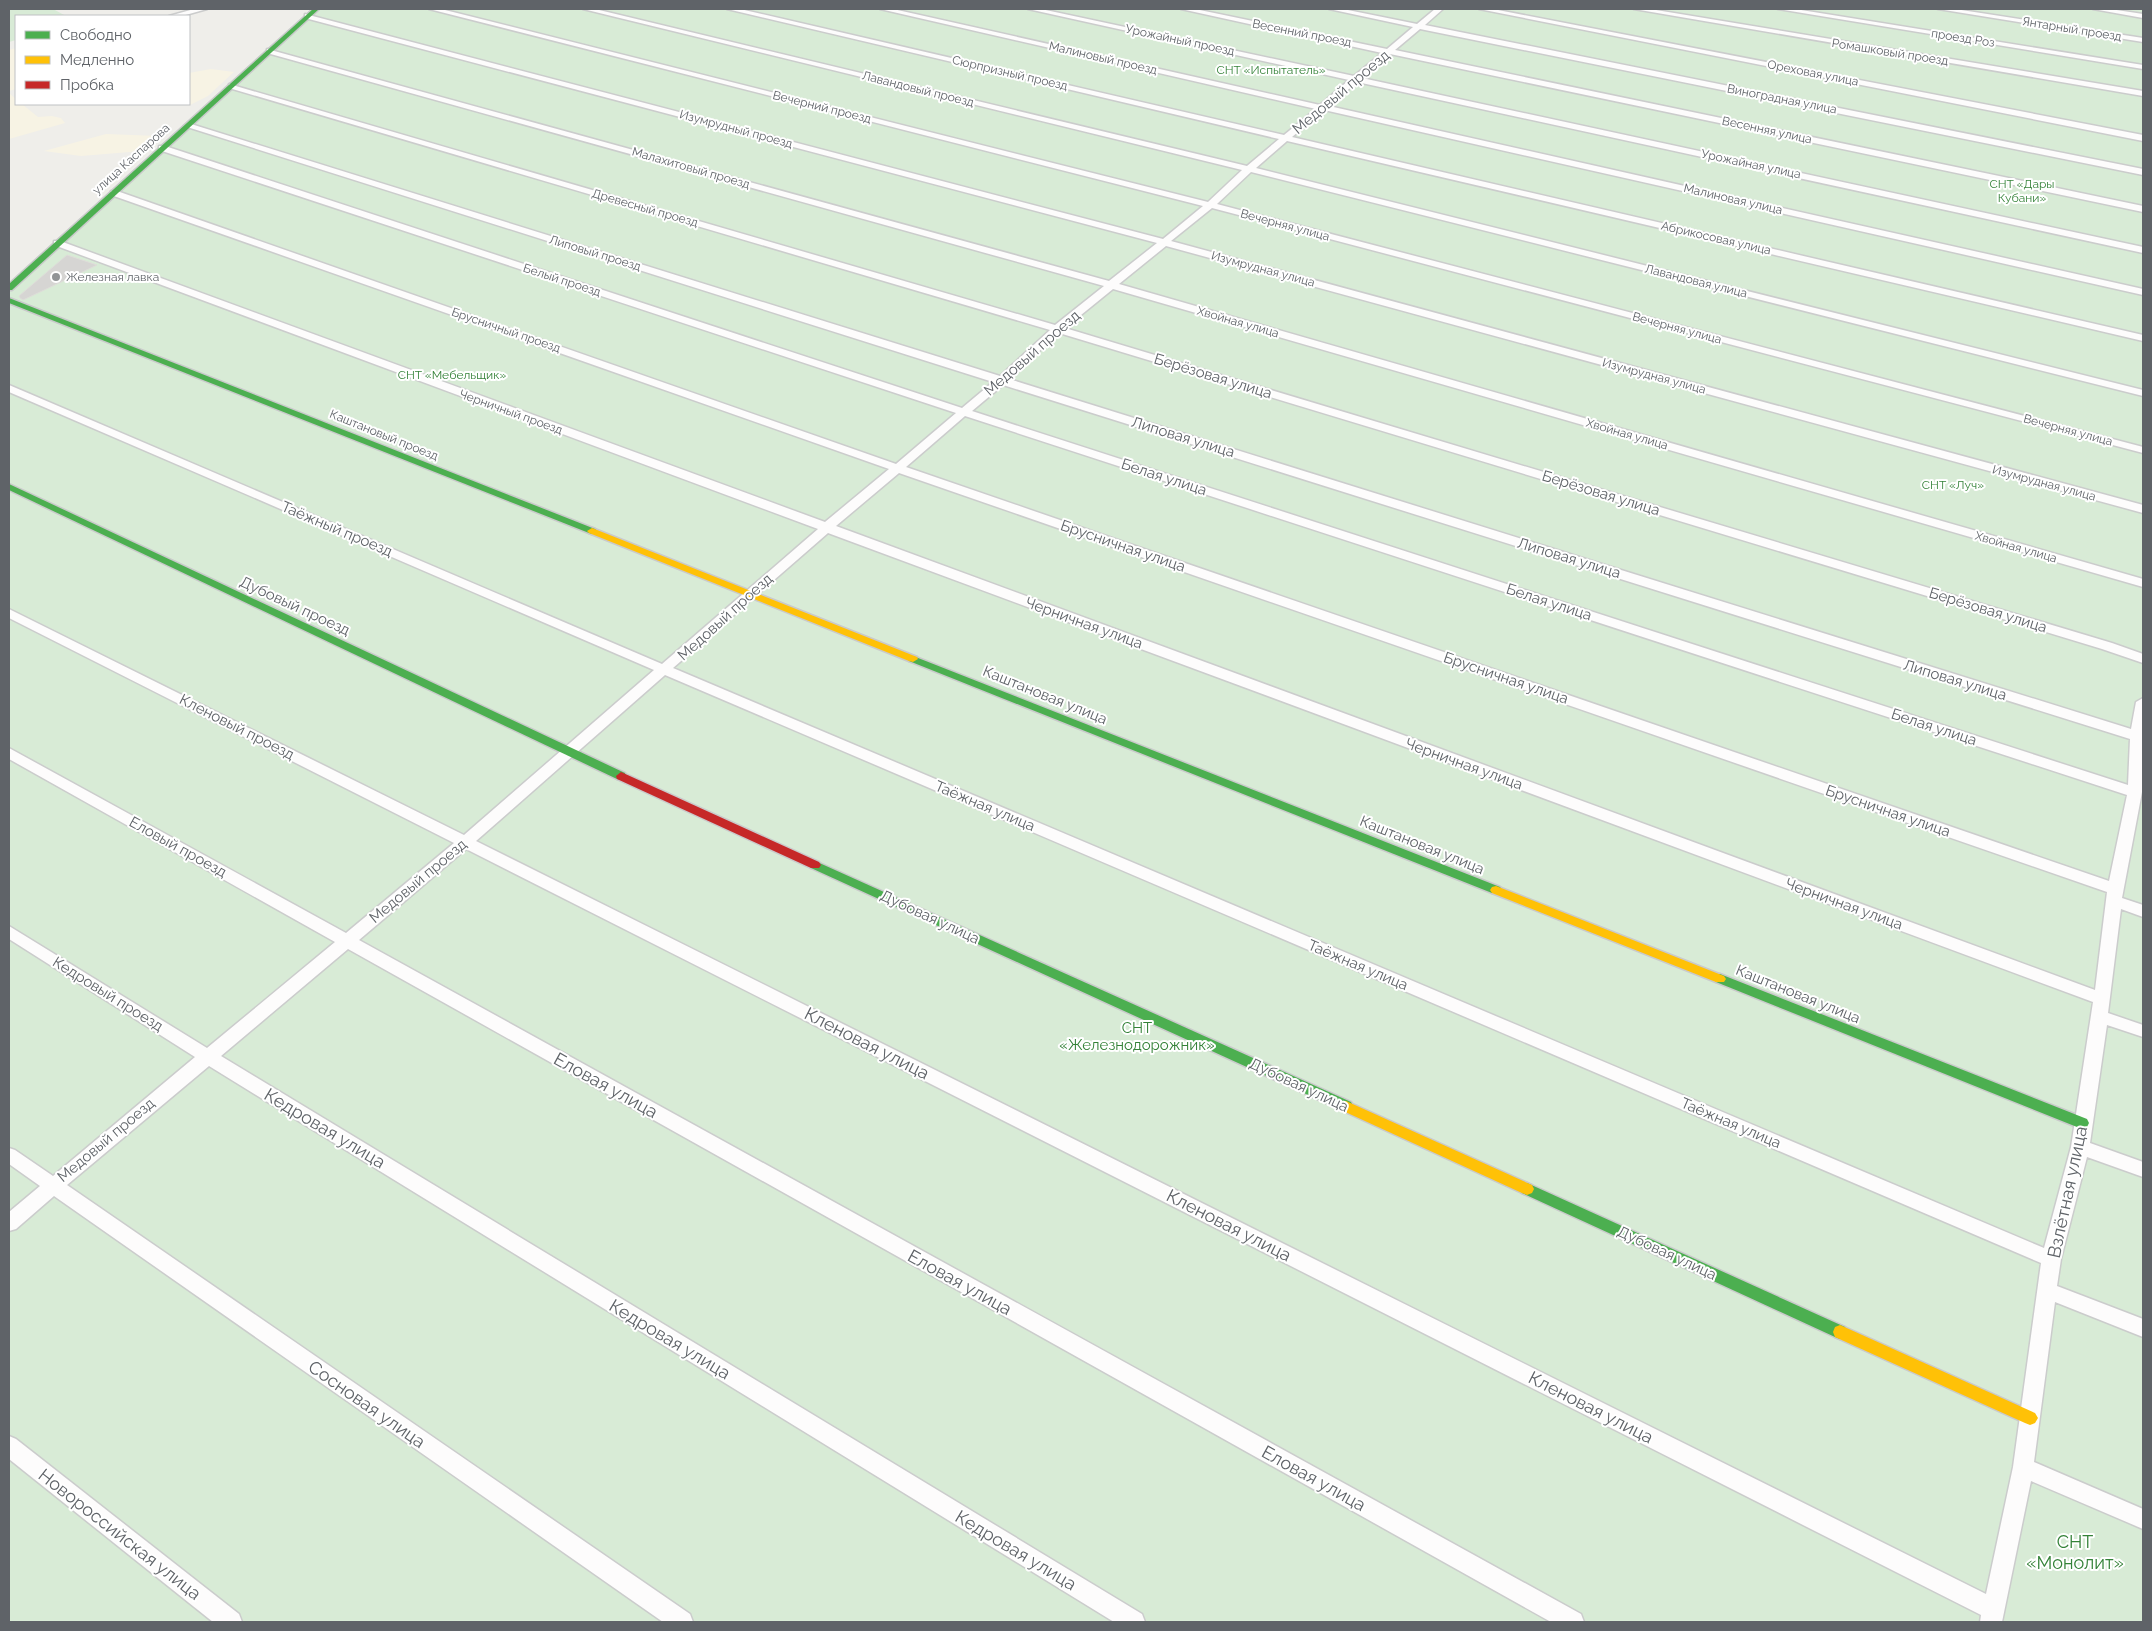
<svg xmlns="http://www.w3.org/2000/svg" width="2152" height="1631" viewBox="0 0 2152 1631" font-family="Raleway,sans-serif">
<style>
.commercial{fill:#f7f3e4}
.green{fill:#d8ebd6}
.building{fill:#d6d5d3;stroke:#deddd9}
.lines{fill:none;stroke-linecap:round;stroke-linejoin:round}
.street-casing{stroke:#cbcccc;stroke-width:3}
.fast-casing{stroke:#cacacb;stroke-width:3}
.slow-casing{stroke:#cacacb;stroke-width:3}
.jam-casing{stroke:#cacacb;stroke-width:3}
.street{fill:#fdfcfc;fill-rule:evenodd}
.fast{fill:#4caf50;fill-rule:evenodd}
.slow{fill:#ffc107;fill-rule:evenodd}
.jam{fill:#c62828;fill-rule:evenodd}
.poi-dot{fill:#919496;stroke:#fff;stroke-width:2}
.labels{text-anchor:middle;dominant-baseline:central;stroke-width:4;stroke-linejoin:round;paint-order:stroke}
.far-street-label{font-size:12px;fill:#5f6368;stroke:#fff}
.far-park-label{font-size:12px;fill:#348238;stroke:#fff}
.far-poi-label{font-size:12px;fill:#5f6368;stroke:#fff;text-anchor:start}
.street-label{font-size:15px;fill:#5f6368;stroke:#fff}
.park-label{font-size:15px;fill:#348238;stroke:#fff}
.near-street-label{font-size:18px;fill:#5f6368;stroke:#fff}
.near-park-label{font-size:18px;fill:#348238;stroke:#fff}
</style>
<rect width="100%" height="100%" fill="#efeeea"/>
<!-- commercial -->
<g class="commercial">
<path d="M 16,48 L 16,89 L 9,91 L 9,50 Z"/>
<path d="M 211,69 L 234,72 L 208,96 L 190,105 L 181,104 L 189,104 L 189,73 Z"/>
<path d="M 9,93 L 16,99 L 16,104 L 22,104 L 38,117 L 52,116 L 61,118 L 65,123 L 9,139 Z"/>
<path d="M 106,134 L 158,136 L 142,151 L 81,156 L 44,151 Z"/>
</g>
<!-- green -->
<g class="green">
<path d="M 9,9 L 53,9 L 66,16 L 16,16 L 16,40 L 9,42 Z"/>
<path d="M 316,9 L 2143,9 L 2143,1622 L 9,1622 L 9,288 Z"/>
</g>
<!-- building -->
<path class="building" d="M 67,255 L 97,265 L 23,300 L 20,298 L 19,296 Z"/>
<g class="lines">
<defs>
<g id="street">
<path d="M 194,9 L 207,9 L 182,16 L 169,16 Z"/>
<path d="M 429,9 L 441,9 L 1208,202 L 1242,170 L 583,9 L 595,9 L 1247,166 L 1279,139 L 727,9 L 740,9 L 1284,135 L 1316,109 L 880,9 L 893,9 L 1320,105 L 1349,80 L 1028,9 L 1041,9 L 1354,76 L 1382,53 L 1181,9 L 1195,9 L 1387,49 L 1413,27 L 1329,9 L 1343,9 L 1417,24 L 1435,9 L 1443,9 L 1425,25 L 2143,169 L 2143,175 L 1420,29 L 1395,50 L 2143,206 L 2143,212 L 1390,54 L 1362,78 L 2143,247 L 2143,253 L 1357,82 L 1329,106 L 2143,289 L 2143,295 L 1324,110 L 1292,137 L 2143,335 L 2143,341 L 1287,141 L 1256,168 L 2143,390 L 2143,396 L 1251,172 L 1217,204 L 2143,447 L 2143,453 L 1212,208 L 1171,241 L 2143,505 L 2143,513 L 1166,246 L 1119,284 L 2143,579 L 2143,587 L 1113,289 L 1065,328 L 2112,643 L 2143,654 L 2143,663 L 2102,649 L 1059,333 L 1009,379 L 2131,729 L 2136,702 L 2143,698 L 2142,792 L 2122,898 L 2143,905 L 2143,917 L 2121,909 L 2108,1013 L 2143,1025 L 2143,1037 L 2107,1025 L 2090,1143 L 2143,1162 L 2143,1177 L 2087,1157 L 2061,1259 L 2057,1286 L 2143,1319 L 2143,1337 L 2055,1302 L 2034,1462 L 2143,1509 L 2143,1529 L 2031,1481 L 2002,1622 L 1980,1622 L 1981,1615 L 466,849 L 359,940 L 1581,1614 L 1584,1622 L 1551,1622 L 348,949 L 221,1056 L 1142,1614 L 1145,1622 L 1114,1622 L 209,1066 L 67,1185 L 690,1614 L 693,1622 L 663,1622 L 54,1196 L 16,1229 L 9,1231 L 9,1212 L 40,1186 L 9,1164 L 9,1148 L 15,1150 L 53,1176 L 195,1057 L 9,939 L 9,926 L 207,1048 L 335,942 L 9,759 L 9,748 L 346,933 L 454,843 L 9,618 L 9,609 L 464,835 L 654,670 L 9,392 L 9,385 L 662,664 L 818,529 L 54,245 L 54,241 L 60,241 L 825,522 L 889,469 L 111,195 L 111,191 L 117,191 L 896,464 L 956,413 L 159,150 L 159,146 L 165,146 L 962,408 L 993,382 L 184,126 L 191,124 L 1000,376 L 1050,330 L 229,88 L 229,84 L 1055,325 L 1104,286 L 267,53 L 267,49 L 1109,281 L 1157,243 L 305,18 L 305,14 L 1163,239 L 1203,206 ZM 1003,385 L 2130,739 L 2128,785 L 972,411 ZM 965,416 L 2127,795 L 2109,881 L 906,467 ZM 899,473 L 2107,892 L 2095,990 L 836,526 ZM 828,533 L 2093,1002 L 2071,1147 L 2044,1248 L 673,668 ZM 665,675 L 2041,1263 L 2013,1467 L 1986,1594 L 476,841 Z"/>
<path d="M 1479,9 L 1493,9 L 2143,135 L 2143,141 Z"/>
<path d="M 1634,9 L 1650,9 L 2143,91 L 2143,96 Z"/>
<path d="M 1778,9 L 1795,9 L 2143,65 L 2143,69 Z"/>
<path d="M 1938,9 L 1955,9 L 2143,38 L 2143,42 Z"/>
<path d="M 2093,9 L 2110,9 L 2143,14 L 2143,18 Z"/>
<path d="M 9,1436 L 16,1439 L 239,1614 L 242,1622 L 213,1622 L 9,1459 Z"/>
</g>
<g id="fast">
<path d="M 313,9 L 319,9 L 12,290 L 9,290 L 9,284 Z"/>
<path d="M 9,298 L 595,529 L 597,531 L 592,534 L 589,533 L 9,303 Z"/>
<path d="M 9,484 L 625,773 L 626,776 L 621,780 L 617,779 L 9,490 Z"/>
<path d="M 913,656 L 1500,887 L 1502,890 L 1500,893 L 1492,893 L 909,661 L 908,659 Z"/>
<path d="M 815,861 L 1351,1102 L 1353,1106 L 1351,1110 L 1346,1111 L 1341,1110 L 811,868 L 809,865 Z"/>
<path d="M 1720,974 L 2087,1119 L 2089,1123 L 2087,1127 L 2082,1128 L 2077,1127 L 1716,982 L 1714,979 L 1716,976 Z"/>
<path d="M 1527,1183 L 1845,1327 L 1847,1332 L 1845,1337 L 1840,1339 L 1835,1337 L 1522,1193 L 1520,1189 L 1522,1185 Z"/>
</g>
<g id="slow">
<path d="M 592,528 L 917,657 L 918,659 L 913,662 L 909,661 L 589,533 L 587,531 Z"/>
<path d="M 1496,886 L 1724,976 L 1726,979 L 1724,982 L 1716,982 L 1492,893 L 1490,890 L 1492,887 Z"/>
<path d="M 1346,1101 L 1532,1185 L 1534,1189 L 1532,1193 L 1527,1195 L 1522,1193 L 1341,1110 L 1339,1106 L 1341,1102 Z"/>
<path d="M 1840,1325 L 2035,1413 L 2038,1418 L 2035,1423 L 2030,1425 L 2025,1423 L 1835,1337 L 1833,1332 L 1835,1327 Z"/>
</g>
<path id="jam" d="M 621,772 L 819,862 L 821,865 L 819,868 L 811,868 L 617,779 L 616,776 Z"/>
</defs>
<!-- street casing -->
<use href="#street" class="street-casing"/>
<!-- fast casing -->
<use href="#fast" class="fast-casing"/>
<!-- slow casing -->
<use href="#slow" class="slow-casing"/>
<!-- jam casing -->
<use href="#jam" class="jam-casing"/>
<!-- street -->
<use href="#street" class="street"/>
<!-- fast -->
<use href="#fast" class="fast"/>
<!-- slow -->
<use href="#slow" class="slow"/>
<!-- jam -->
<use href="#jam" class="jam"/>
</g>
<!-- markers -->
<circle class="poi-dot" cx="56" cy="277" r="5"/>
<g class="labels">
<!-- far-street labels -->
<g class="far-street-label">
<text transform="translate(2072 29) rotate(9)">Янтарный проезд</text>
<text transform="translate(1302 33) rotate(11)">Весенний проезд</text>
<text transform="translate(1963 38) rotate(9)">проезд Роз</text>
<text transform="translate(1180 40) rotate(12)">Урожайный проезд</text>
<text transform="translate(1890 52) rotate(9)">Ромашковый проезд</text>
<text transform="translate(1103 58) rotate(13)">Малиновый проезд</text>
<text transform="translate(1010 73) rotate(13)">Сюрпризный проезд</text>
<text transform="translate(1813 73) rotate(11)">Ореховая улица</text>
<text transform="translate(918 89) rotate(14)">Лавандовый проезд</text>
<text transform="translate(1782 99) rotate(11)">Виноградная улица</text>
<text transform="translate(822 107) rotate(14)">Вечерний проезд</text>
<text transform="translate(736 129) rotate(15)">Изумрудный проезд</text>
<text transform="translate(1767 130) rotate(12)">Весенняя улица</text>
<text transform="translate(131 159) rotate(-42)">улица Каспарова</text>
<text transform="translate(1751 164) rotate(12)">Урожайная улица</text>
<text transform="translate(691 168) rotate(16)">Малахитовый проезд</text>
<text transform="translate(1733 199) rotate(13)">Малиновая улица</text>
<text transform="translate(645 208) rotate(16)">Древесный проезд</text>
<text transform="translate(1285 225) rotate(15)">Вечерняя улица</text>
<text transform="translate(1716 238) rotate(13)">Абрикосовая улица</text>
<text transform="translate(595 253) rotate(17)">Липовый проезд</text>
<text transform="translate(1263 269) rotate(15)">Изумрудная улица</text>
<text transform="translate(562 280) rotate(18)">Белый проезд</text>
<text transform="translate(1696 281) rotate(14)">Лавандовая улица</text>
<text transform="translate(1238 322) rotate(16)">Хвойная улица</text>
<text transform="translate(1677 328) rotate(15)">Вечерняя улица</text>
<text transform="translate(506 330) rotate(19)">Брусничный проезд</text>
<text transform="translate(1654 376) rotate(15)">Изумрудная улица</text>
<text transform="translate(511 412) rotate(20)">Черничный проезд</text>
<text transform="translate(2068 430) rotate(15)">Вечерняя улица</text>
<text transform="translate(1627 434) rotate(16)">Хвойная улица</text>
<text transform="translate(384 435) rotate(22)">Каштановый проезд</text>
<text transform="translate(2044 483) rotate(15)">Изумрудная улица</text>
<text transform="translate(2016 547) rotate(16)">Хвойная улица</text>
</g>
<!-- far-park labels -->
<g class="far-park-label">
<text x="1271" y="70">СНТ «Испытатель»</text>
<text x="2022" y="184">СНТ «Дары<tspan x="2022" dy="14">Кубани»</tspan></text>
<text x="452" y="375">СНТ «Мебельщик»</text>
<text x="1953" y="485">СНТ «Луч»</text>
</g>
<!-- far-poi labels -->
<g class="far-poi-label">
<text x="66" y="277">Железная лавка</text>
</g>
<!-- street labels -->
<g class="street-label">
<text transform="translate(1341 92) rotate(-40)">Медовый проезд</text>
<text transform="translate(1032 353) rotate(-41)">Медовый проезд</text>
<text transform="translate(1213 376) rotate(17)">Берёзовая улица</text>
<text transform="translate(1183 437) rotate(17)">Липовая улица</text>
<text transform="translate(1164 477) rotate(18)">Белая улица</text>
<text transform="translate(1601 493) rotate(17)">Берёзовая улица</text>
<text transform="translate(337 529) rotate(23)">Таёжный проезд</text>
<text transform="translate(1123 546) rotate(19)">Брусничная улица</text>
<text transform="translate(1569 558) rotate(17)">Липовая улица</text>
<text transform="translate(1549 602) rotate(18)">Белая улица</text>
<text transform="translate(295 606) rotate(25)">Дубовый проезд</text>
<text transform="translate(1988 610) rotate(17)">Берёзовая улица</text>
<text transform="translate(725 617) rotate(-42)">Медовый проезд</text>
<text transform="translate(1084 623) rotate(20)">Черничная улица</text>
<text transform="translate(1506 678) rotate(19)">Брусничная улица</text>
<text transform="translate(1955 680) rotate(17)">Липовая улица</text>
<text transform="translate(1045 695) rotate(22)">Каштановая улица</text>
<text transform="translate(237 727) rotate(27)">Кленовый проезд</text>
<text transform="translate(1934 727) rotate(18)">Белая улица</text>
<text transform="translate(1464 764) rotate(20)">Черничная улица</text>
<text transform="translate(985 806) rotate(23)">Таёжная улица</text>
<text transform="translate(1888 811) rotate(19)">Брусничная улица</text>
<text transform="translate(1422 845) rotate(22)">Каштановая улица</text>
<text transform="translate(178 847) rotate(29)">Еловый проезд</text>
<text transform="translate(418 881) rotate(-40)">Медовый проезд</text>
<text transform="translate(1844 904) rotate(20)">Черничная улица</text>
<text transform="translate(930 917) rotate(25)">Дубовая улица</text>
<text transform="translate(1358 965) rotate(23)">Таёжная улица</text>
<text transform="translate(108 994) rotate(32)">Кедровый проезд</text>
<text transform="translate(1798 994) rotate(22)">Каштановая улица</text>
<text transform="translate(1299 1085) rotate(25)">Дубовая улица</text>
<text transform="translate(1731 1123) rotate(23)">Таёжная улица</text>
<text transform="translate(106 1140) rotate(-40)">Медовый проезд</text>
<text transform="translate(1667 1253) rotate(25)">Дубовая улица</text>
</g>
<!-- park labels -->
<g class="park-label">
<text x="1137" y="1028">СНТ<tspan x="1137" dy="17">«Железнодорожник»</tspan></text>
</g>
<!-- near-street labels -->
<g class="near-street-label">
<text transform="translate(867 1043) rotate(27)">Кленовая улица</text>
<text transform="translate(606 1085) rotate(29)">Еловая улица</text>
<text transform="translate(325 1128) rotate(31)">Кедровая улица</text>
<text transform="translate(2067 1192) rotate(-78)">Взлётная улица</text>
<text transform="translate(1229 1225) rotate(27)">Кленовая улица</text>
<text transform="translate(960 1282) rotate(29)">Еловая улица</text>
<text transform="translate(670 1339) rotate(31)">Кедровая улица</text>
<text transform="translate(367 1404) rotate(35)">Сосновая улица</text>
<text transform="translate(1591 1407) rotate(27)">Кленовая улица</text>
<text transform="translate(1314 1478) rotate(29)">Еловая улица</text>
<text transform="translate(120 1534) rotate(38)">Новороссийская улица</text>
<text transform="translate(1016 1550) rotate(31)">Кедровая улица</text>
</g>
<!-- near-park labels -->
<g class="near-park-label">
<text x="2075" y="1541">СНТ<tspan x="2075" dy="21">«Монолит»</tspan></text>
</g>
</g>
<!-- border -->
<rect width="2152" height="1631" fill="none" stroke="#5f6368" stroke-width="20"/>
<!-- legend -->
<rect x="15" y="15" width="175" height="90" fill="#ffffff" stroke="#bfc1c3"/>
<rect x="25" y="31" width="25" height="8" fill="#4caf50" stroke="#bfc1c3"/>
<text x="60" y="40" font-size="15" fill="#5f6368">Свободно</text>
<rect x="25" y="56" width="25" height="8" fill="#ffc107" stroke="#bfc1c3"/>
<text x="60" y="65" font-size="15" fill="#5f6368">Медленно</text>
<rect x="25" y="81" width="25" height="8" fill="#c62828" stroke="#bfc1c3"/>
<text x="60" y="90" font-size="15" fill="#5f6368">Пробка</text>
</svg>
